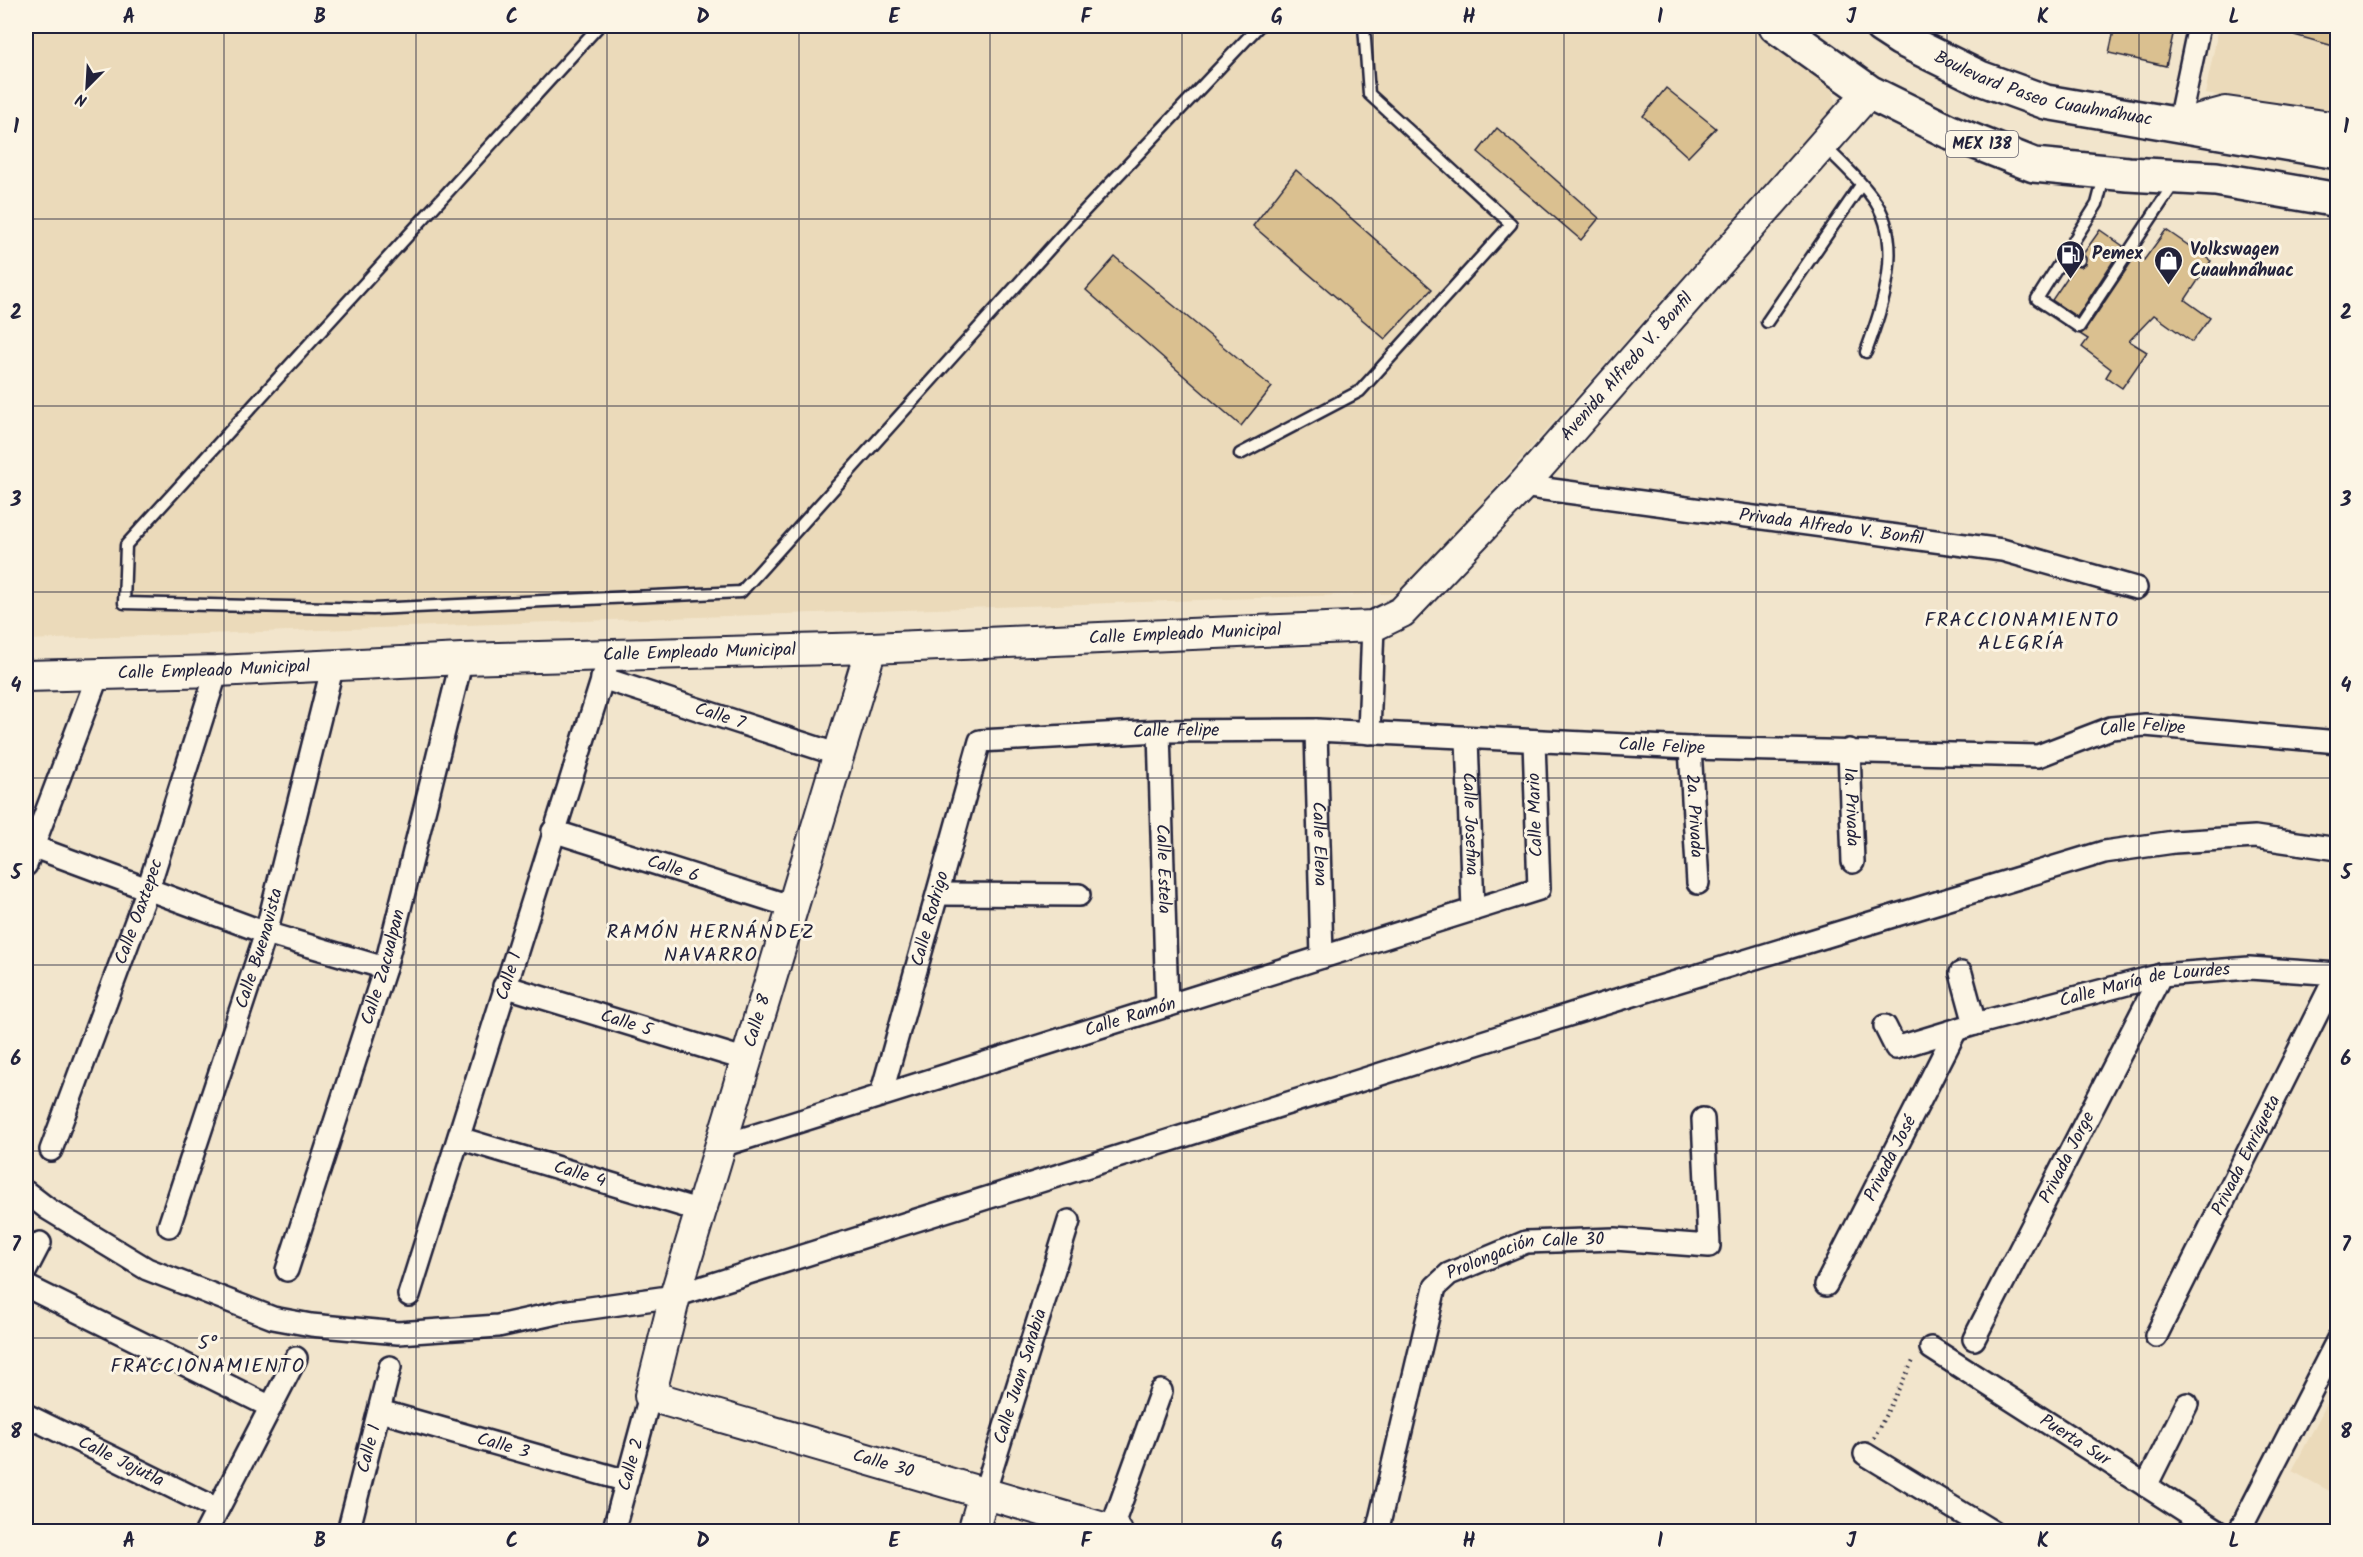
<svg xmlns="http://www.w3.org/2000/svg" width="2363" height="1557" viewBox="0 0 2363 1557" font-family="Kalam,sans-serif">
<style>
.built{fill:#ebdaba}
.building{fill:#dac090;stroke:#22223b;stroke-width:1.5}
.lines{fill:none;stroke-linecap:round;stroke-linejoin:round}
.lane-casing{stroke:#22223b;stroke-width:15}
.street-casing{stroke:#22223b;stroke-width:26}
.secondary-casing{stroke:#22223b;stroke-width:34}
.primary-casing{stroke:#22223b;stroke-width:38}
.path{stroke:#22223b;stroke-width:4;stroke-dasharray:1.5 4.5;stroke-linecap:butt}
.lane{stroke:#fcf5e5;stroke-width:10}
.street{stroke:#fcf5e5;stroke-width:21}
.secondary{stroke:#fcf5e5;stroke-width:30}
.primary{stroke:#fcf5e5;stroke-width:33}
.grid{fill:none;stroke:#22223b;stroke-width:1.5;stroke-opacity:0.55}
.labels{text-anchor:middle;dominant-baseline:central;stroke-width:6;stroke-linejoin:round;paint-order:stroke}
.shield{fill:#fcf5e5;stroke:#63616e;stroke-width:1.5}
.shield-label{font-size:16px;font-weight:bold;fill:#22223b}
.street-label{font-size:18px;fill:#22223b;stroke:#fcf5e5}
.poi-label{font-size:18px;font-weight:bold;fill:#22223b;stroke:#fcf5e5;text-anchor:start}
.neighbourhood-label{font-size:20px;letter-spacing:1.5px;fill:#22223b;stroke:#fcf5e5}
.neatline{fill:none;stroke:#22223b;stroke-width:2}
.grid-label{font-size:20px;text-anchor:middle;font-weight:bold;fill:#22223b}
</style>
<rect width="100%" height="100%" fill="#f2e5cc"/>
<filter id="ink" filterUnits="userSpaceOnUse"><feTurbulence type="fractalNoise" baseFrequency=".0167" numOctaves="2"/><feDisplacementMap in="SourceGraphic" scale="12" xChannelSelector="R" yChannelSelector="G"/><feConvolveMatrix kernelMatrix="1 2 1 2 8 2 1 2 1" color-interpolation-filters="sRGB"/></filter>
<g filter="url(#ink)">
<!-- built -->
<g class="built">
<path d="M 26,26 L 1759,26 L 1833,88 L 1836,104 L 1402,593 L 26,640 Z"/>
<path d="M 2219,26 L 2337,26 L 2337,114 L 2205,94 Z"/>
<path d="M 2337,1384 L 2337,1495 L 2292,1471 Z"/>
</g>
<!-- building -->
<g class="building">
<path d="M 2115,26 L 2175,26 L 2166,66 L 2109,53 Z"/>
<path d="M 2281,26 L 2337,26 L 2337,47 L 2280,31 Z"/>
<path d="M 1666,88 L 1716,128 L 1688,157 L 1643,116 Z"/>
<path d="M 1497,128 L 1599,218 L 1581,240 L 1478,152 Z"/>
<path d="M 1296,170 L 1432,289 L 1385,339 L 1253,226 Z"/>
<path d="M 2100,230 L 2123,246 L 2077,317 L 2052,300 L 2075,266 L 2081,267 L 2085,264 L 2086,258 L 2083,254 Z"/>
<path d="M 2166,230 L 2211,261 L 2185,300 L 2210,318 L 2192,342 L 2154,315 L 2129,341 L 2147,352 L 2122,388 L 2106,377 L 2111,369 L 2082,347 L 2088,339 L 2080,334 L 2085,331 L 2136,255 L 2144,260 Z"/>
<path d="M 1115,257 L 1272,387 L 1241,426 L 1086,290 Z"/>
</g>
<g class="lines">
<defs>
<g id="lane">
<path d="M 599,26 L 126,545 L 124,603 L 373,609 L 741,592 L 1071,225 L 1259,26"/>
<path d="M 1825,147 C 1841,162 1859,179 1872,197 C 1906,241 1883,305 1866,352"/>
<path d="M 2103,181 L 2097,204 L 2037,299 L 2079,327 L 2171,188"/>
<path d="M 2068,252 L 2079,260"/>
<path d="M 1767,322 L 1861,185"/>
<path d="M 1240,454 L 1360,391 L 1511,224 L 1369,94 L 1364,26"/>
<path d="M 2336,470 L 2338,468"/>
</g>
<g id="street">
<path d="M 2178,126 L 2199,26"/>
<path id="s1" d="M 1522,486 L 2002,550 L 2136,588"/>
<path id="s2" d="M 602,678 L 839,755"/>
<path id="s3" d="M 1316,730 L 1322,957"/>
<path id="s4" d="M 1159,731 L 1167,1006"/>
<path d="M 1369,733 L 1373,626"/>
<path id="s5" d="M 1467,738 L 1473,910"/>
<path id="s6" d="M 1690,748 L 1698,883"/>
<path id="s7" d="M 1849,750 L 1853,862"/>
<path id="s8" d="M 553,831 L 793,907"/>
<path d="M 26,844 L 266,933 L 385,968"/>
<path d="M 26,865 L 98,675"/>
<path d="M 938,894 L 1079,895"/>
<path d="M 1961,973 L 1975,1024"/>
<path id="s9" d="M 504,986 L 747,1060"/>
<path id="s10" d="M 1885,1026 L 1896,1048 L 1975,1024 L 2161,975 L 2249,968 L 2338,974"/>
<path id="s11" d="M 881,1095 L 980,741 L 1159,731 L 1316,730 L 1690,748 L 2038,756 L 2111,728 L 2145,725 L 2338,742"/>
<path id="s12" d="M 459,1138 L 701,1211"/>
<path id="s13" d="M 721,1146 L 1539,889 L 1534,741"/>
<path id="s14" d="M 51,1150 L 148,889 L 217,671"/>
<path d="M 26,1192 L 48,1209 L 147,1269 L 273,1318 L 311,1325 L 398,1333 L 498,1326 L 562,1312 L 675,1296 L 1597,1006 L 2104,852 L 2174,842 L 2255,837 L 2338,849"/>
<path id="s15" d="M 169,1226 L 266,933 L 333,665"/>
<path d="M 26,1270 L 40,1243"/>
<path id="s16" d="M 287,1270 L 385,968 L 462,659"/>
<path id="s17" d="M 1826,1285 L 1956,1030"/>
<path d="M 26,1286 L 271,1407"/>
<path id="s18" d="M 409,1295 L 610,655"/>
<path id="s19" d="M 2156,1336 L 2337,974"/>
<path id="s20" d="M 1974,1339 L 2161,975"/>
<path id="s21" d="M 1931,1348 L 2218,1532"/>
<path id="s22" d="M 380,1411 L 627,1481"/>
<path id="s23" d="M 26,1415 L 217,1509"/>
<path d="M 1865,1454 L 1993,1532"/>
<path d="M 2146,1486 L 2187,1404"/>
<path id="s24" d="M 984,1494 L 1069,1221"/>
<path d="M 1111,1530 L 1161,1391"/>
<path d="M 206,1532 L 296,1358"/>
<path id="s25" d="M 348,1532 L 390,1367"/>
<path id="s26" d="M 613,1532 L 650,1396"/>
<path id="s27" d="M 1377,1532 L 1435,1287 L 1449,1274 L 1526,1242 L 1615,1239 L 1709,1246 L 1703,1119"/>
<path d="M 2239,1532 L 2338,1339"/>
</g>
<g id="secondary">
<path d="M 2178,125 L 2226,112 L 2338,128"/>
<path id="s28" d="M 871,648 L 675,1296 L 650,1396 L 1117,1532"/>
<path id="s29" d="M 26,676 L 217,671 L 462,659 L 871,648 L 1373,626 L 1402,612 L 1522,486 L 1869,92"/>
<path d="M 973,1532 L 984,1494"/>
</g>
<g id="primary">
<path d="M 1776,26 L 1869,92 L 1948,131 L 2034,165 L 2128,174 L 2216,179 L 2338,200"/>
<path id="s30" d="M 1881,26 L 1901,39 L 1980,78 L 2046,102 L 2338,152"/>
</g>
</defs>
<!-- lane casing -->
<use href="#lane" class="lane-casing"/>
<!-- street casing -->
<use href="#street" class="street-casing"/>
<!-- secondary casing -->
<use href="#secondary" class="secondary-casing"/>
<!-- primary casing -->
<use href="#primary" class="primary-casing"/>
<!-- path -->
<path class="path" d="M 1874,1438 L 1914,1359"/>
<!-- lane -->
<use href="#lane" class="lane"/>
<!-- street -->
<use href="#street" class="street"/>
<!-- secondary -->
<use href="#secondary" class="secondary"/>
<!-- primary -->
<use href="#primary" class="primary"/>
</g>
</g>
<!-- grid -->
<path class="grid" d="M 224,26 L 224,1532M 416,26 L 416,1532M 607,26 L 607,1532M 799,26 L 799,1532M 990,26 L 990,1532M 1182,26 L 1182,1532M 1373,26 L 1373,1532M 1564,26 L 1564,1532M 1756,26 L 1756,1532M 1947,26 L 1947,1532M 2139,26 L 2139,1532M 26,219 L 2338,219M 26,406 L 2338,406M 26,592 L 2338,592M 26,778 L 2338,778M 26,965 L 2338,965M 26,1151 L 2338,1151M 26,1338 L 2338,1338"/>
<!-- icons -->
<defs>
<symbol id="fuel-pin" viewBox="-11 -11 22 30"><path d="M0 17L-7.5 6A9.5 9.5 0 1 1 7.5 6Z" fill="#22223b" stroke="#fcf5e5"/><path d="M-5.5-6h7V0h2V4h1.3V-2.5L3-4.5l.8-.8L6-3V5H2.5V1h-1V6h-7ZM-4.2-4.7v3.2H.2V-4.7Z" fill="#fff"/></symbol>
<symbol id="shop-pin" viewBox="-11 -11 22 30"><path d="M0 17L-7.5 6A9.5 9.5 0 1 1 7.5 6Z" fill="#22223b" stroke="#fcf5e5"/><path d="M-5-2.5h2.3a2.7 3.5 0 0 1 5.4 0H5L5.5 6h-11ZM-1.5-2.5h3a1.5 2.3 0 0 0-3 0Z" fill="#fff"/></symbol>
</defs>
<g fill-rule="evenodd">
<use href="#fuel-pin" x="2054" y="238" width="33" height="45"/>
<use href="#shop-pin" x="2152" y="244" width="33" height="45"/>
</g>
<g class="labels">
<!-- shield labels -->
<rect class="shield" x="1946" y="131" width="72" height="26" rx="4.5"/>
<g class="shield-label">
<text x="1982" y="144">MEX 138</text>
</g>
<!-- street labels -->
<g class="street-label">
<text stroke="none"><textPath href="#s30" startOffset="176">Boulevard Paseo Cuauhnáhuac</textPath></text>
<text stroke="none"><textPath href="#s29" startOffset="1713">Avenida Alfredo V. Bonfil</textPath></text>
<text stroke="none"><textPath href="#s1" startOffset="312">Privada Alfredo V. Bonfil</textPath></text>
<text stroke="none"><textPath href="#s29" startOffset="1160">Calle Empleado Municipal</textPath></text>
<text stroke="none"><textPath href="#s29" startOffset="674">Calle Empleado Municipal</textPath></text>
<text stroke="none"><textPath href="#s29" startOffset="188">Calle Empleado Municipal</textPath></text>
<text stroke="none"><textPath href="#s2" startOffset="124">Calle 7</textPath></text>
<text stroke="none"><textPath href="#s11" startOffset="564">Calle Felipe</textPath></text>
<text stroke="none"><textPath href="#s11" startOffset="1536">Calle Felipe</textPath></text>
<text stroke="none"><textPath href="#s11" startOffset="1050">Calle Felipe</textPath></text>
<text stroke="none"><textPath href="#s7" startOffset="57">1a. Privada</textPath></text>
<text transform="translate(1536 815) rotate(-92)">Calle Mario</text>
<text stroke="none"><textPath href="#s6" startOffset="68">2a. Privada</textPath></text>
<text stroke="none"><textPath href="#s5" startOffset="86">Calle Josefina</textPath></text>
<text stroke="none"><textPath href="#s3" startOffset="114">Calle Elena</textPath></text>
<text stroke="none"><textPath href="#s4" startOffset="138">Calle Estela</textPath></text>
<text stroke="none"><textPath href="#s8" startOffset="126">Calle 6</textPath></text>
<text stroke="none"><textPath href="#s14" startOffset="254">Calle Oaxtepec</textPath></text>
<text stroke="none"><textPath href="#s11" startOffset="183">Calle Rodrigo</textPath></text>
<text stroke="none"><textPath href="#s15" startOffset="292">Calle Buenavista</textPath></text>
<text stroke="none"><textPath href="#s16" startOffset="318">Calle Zacualpan</textPath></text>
<text stroke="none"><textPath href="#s18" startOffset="334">Calle 1</textPath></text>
<text stroke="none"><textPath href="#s10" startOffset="282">Calle María de Lourdes</textPath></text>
<text stroke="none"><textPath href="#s13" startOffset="429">Calle Ramón</textPath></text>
<text transform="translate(758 1021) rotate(-73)">Calle 8</text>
<text stroke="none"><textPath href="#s9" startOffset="128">Calle 5</textPath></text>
<text stroke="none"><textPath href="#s19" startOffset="202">Privada Enriqueta</textPath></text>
<text stroke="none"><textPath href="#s17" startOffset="142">Privada José</textPath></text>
<text stroke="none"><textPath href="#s20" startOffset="204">Privada Jorge</textPath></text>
<text stroke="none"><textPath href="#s12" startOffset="126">Calle 4</textPath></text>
<text stroke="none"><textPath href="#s27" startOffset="351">Prolongación Calle 30</textPath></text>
<text stroke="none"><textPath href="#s24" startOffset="123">Calle Juan Sarabia</textPath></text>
<text stroke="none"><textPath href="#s21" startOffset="171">Puerta Sur</textPath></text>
<text stroke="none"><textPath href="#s22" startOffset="128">Calle 3</textPath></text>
<text stroke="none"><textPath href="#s25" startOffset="86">Calle 1</textPath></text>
<text stroke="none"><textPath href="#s23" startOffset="106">Calle Jojutla</textPath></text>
<text stroke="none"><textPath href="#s26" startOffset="70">Calle 2</textPath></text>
<text stroke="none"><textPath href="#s28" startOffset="1023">Calle 30</textPath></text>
</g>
<!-- poi labels -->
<g class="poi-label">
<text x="2190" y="250">Volkswagen<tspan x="2190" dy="21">Cuauhnáhuac</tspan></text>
<text x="2092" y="254">Pemex</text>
</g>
<!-- neighbourhood labels -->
<g class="neighbourhood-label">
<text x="2022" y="621">FRACCIONAMIENTO<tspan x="2022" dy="23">ALEGRÍA</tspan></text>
<text x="711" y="933">RAMÓN HERNÁNDEZ<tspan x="711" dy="23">NAVARRO</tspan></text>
<text x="208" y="1344">5°<tspan x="208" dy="23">FRACCIONAMIENTO</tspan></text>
</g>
</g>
<!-- margin -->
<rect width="2363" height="1557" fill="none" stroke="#fcf5e5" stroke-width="66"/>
<!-- north arrow -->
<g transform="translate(87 87) rotate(204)" stroke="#fcf5e5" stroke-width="4.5" paint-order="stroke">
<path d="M0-4.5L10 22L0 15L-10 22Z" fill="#22223b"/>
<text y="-9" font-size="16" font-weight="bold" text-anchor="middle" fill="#22223b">N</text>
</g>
<rect x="33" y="33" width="2297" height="1491" class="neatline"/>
<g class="grid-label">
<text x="129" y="23">A</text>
<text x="320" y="23">B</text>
<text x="512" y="23">C</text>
<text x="703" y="23">D</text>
<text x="894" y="23">E</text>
<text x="1086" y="23">F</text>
<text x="1277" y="23">G</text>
<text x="1469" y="23">H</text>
<text x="1660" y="23">I</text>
<text x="1851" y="23">J</text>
<text x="2043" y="23">K</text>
<text x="2234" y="23">L</text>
<text x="16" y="133">1</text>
<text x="2346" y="133">1</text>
<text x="16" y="319">2</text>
<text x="2346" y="319">2</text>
<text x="16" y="506">3</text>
<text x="2346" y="506">3</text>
<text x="16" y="692">4</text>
<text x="2346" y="692">4</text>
<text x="16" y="879">5</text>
<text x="2346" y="879">5</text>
<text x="16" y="1065">6</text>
<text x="2346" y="1065">6</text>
<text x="16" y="1251">7</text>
<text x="2346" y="1251">7</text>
<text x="16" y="1438">8</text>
<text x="2346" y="1438">8</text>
<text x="129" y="1547">A</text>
<text x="320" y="1547">B</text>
<text x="512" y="1547">C</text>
<text x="703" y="1547">D</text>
<text x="894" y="1547">E</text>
<text x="1086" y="1547">F</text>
<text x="1277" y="1547">G</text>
<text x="1469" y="1547">H</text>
<text x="1660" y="1547">I</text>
<text x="1851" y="1547">J</text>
<text x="2043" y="1547">K</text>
<text x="2234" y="1547">L</text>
</g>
</svg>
